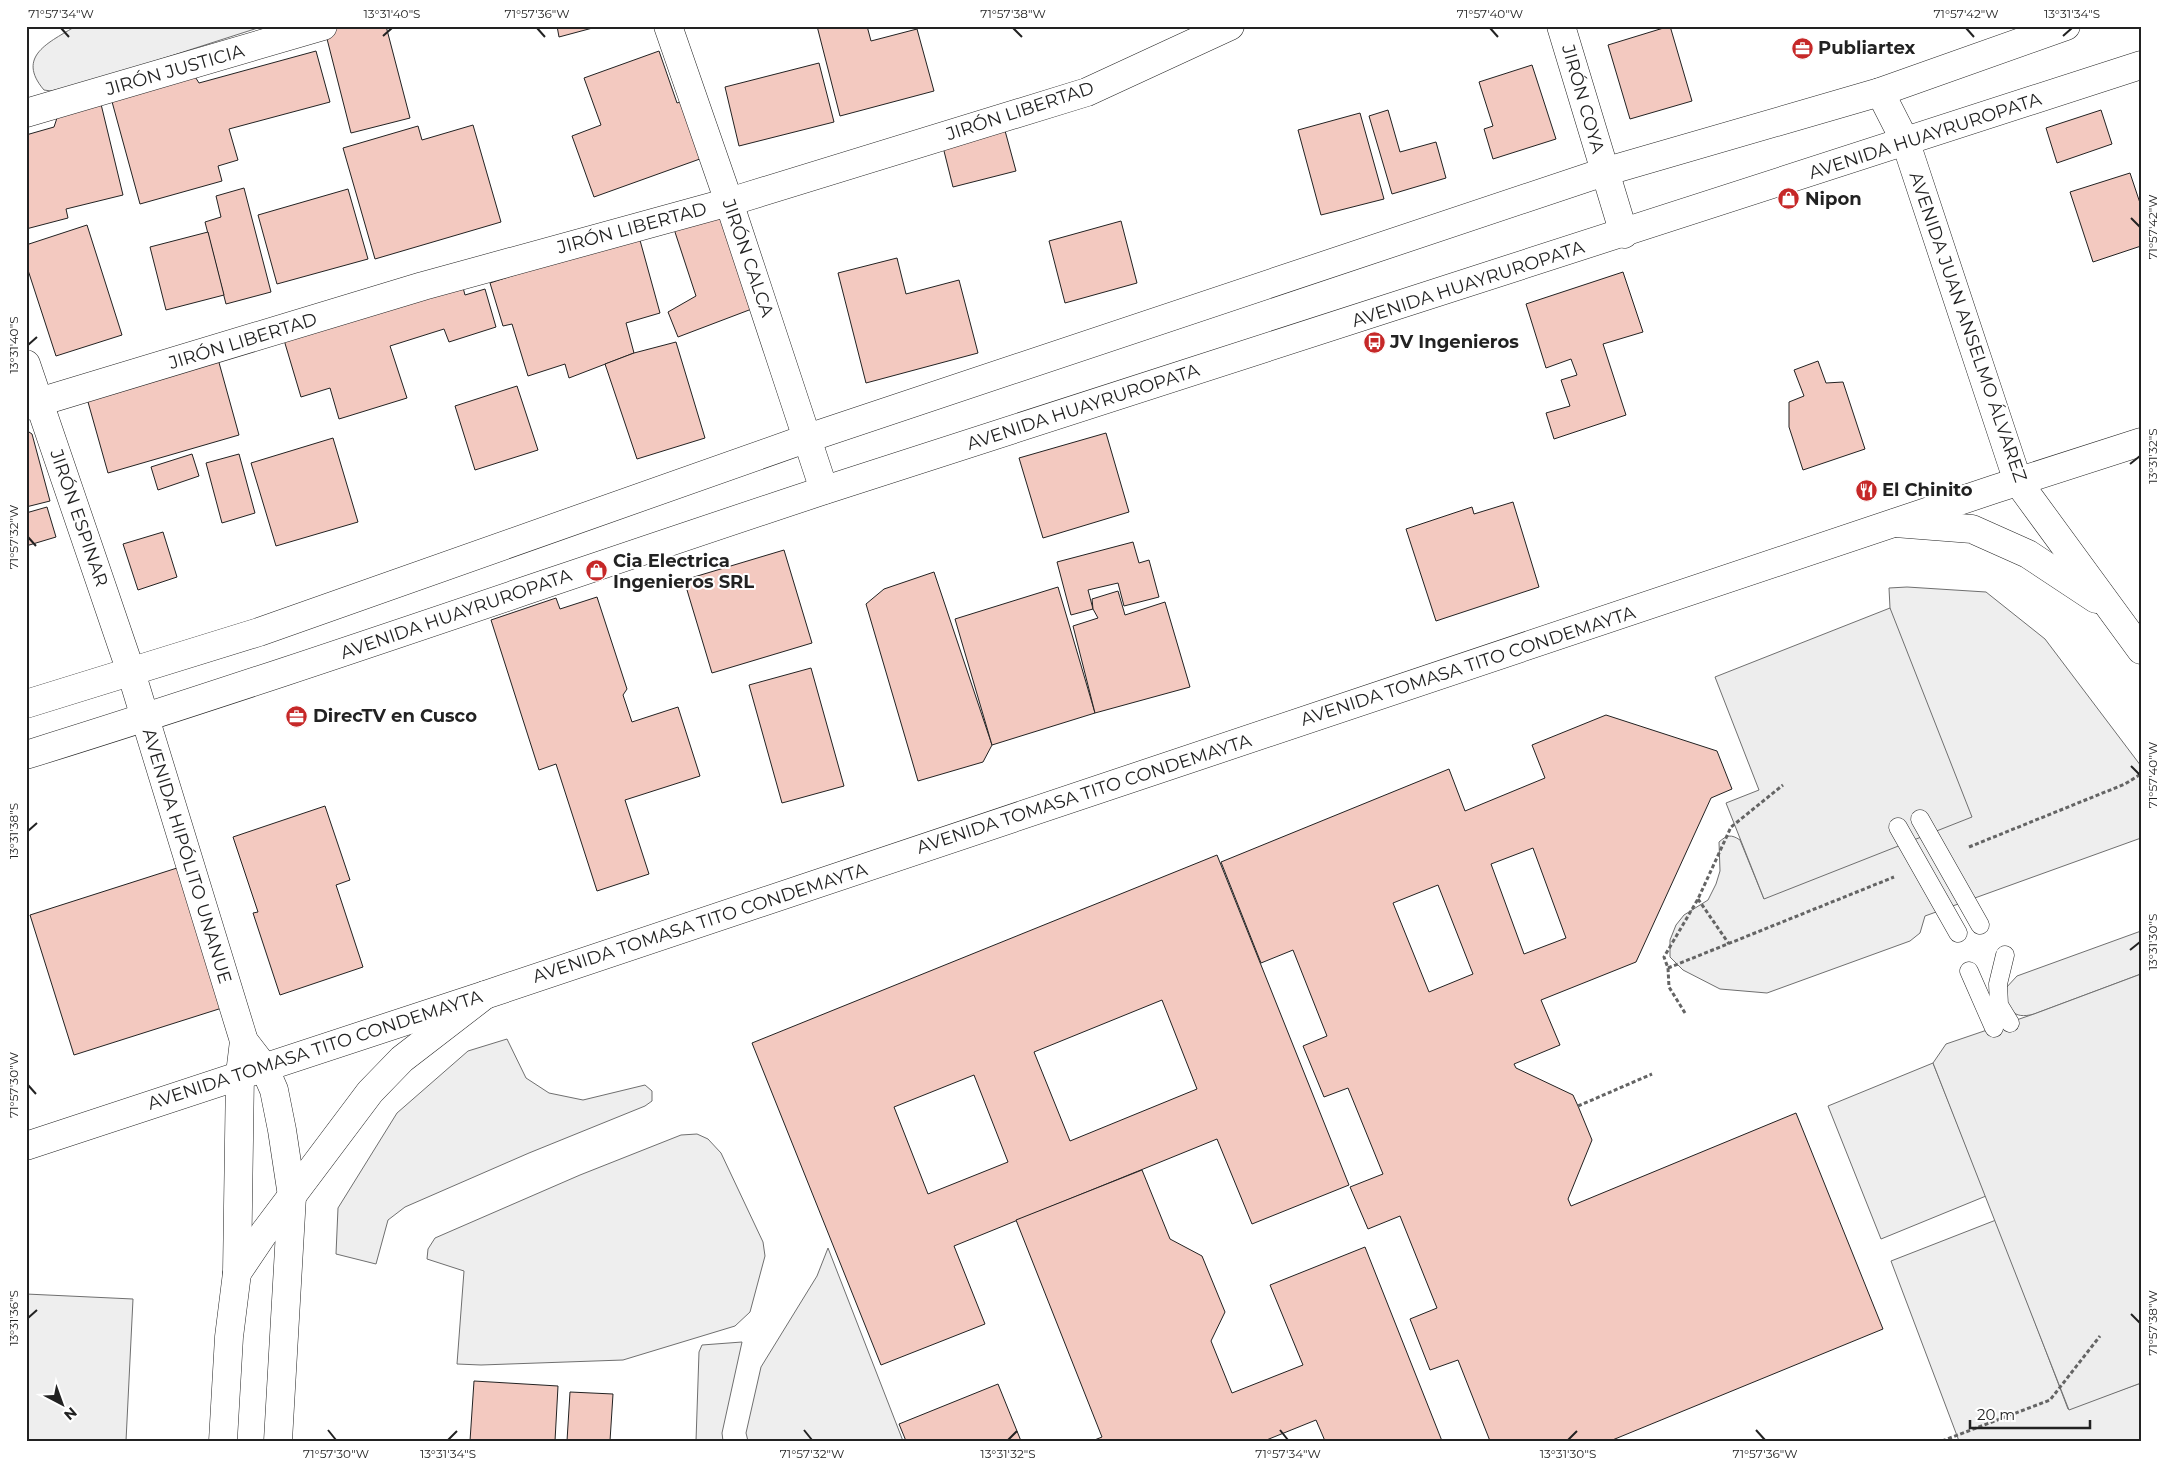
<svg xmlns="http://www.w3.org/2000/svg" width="2167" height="1467" viewBox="0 0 2167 1467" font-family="Montserrat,sans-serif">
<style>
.green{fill:#eee;stroke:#6f6f6f}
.parking{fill:#ededed;stroke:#6f6f6f}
.building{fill:#f3c9c0;stroke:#222;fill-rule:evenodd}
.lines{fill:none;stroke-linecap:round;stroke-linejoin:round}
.lane-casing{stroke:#222;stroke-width:19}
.street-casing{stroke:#222;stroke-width:29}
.secondary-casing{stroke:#222;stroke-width:29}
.path{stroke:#646464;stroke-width:3;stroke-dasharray:4 2.5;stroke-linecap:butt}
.lane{stroke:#fff;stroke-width:18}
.street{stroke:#fff;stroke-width:28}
.secondary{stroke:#fff;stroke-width:28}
.ticks{fill:none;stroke:#222;stroke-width:2}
.labels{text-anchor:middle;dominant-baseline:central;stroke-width:4;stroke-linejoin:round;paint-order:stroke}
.poi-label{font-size:18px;font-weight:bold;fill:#222;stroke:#fff;text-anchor:start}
.street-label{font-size:18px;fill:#222;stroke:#fff}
.neatline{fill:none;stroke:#222;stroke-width:2}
.ticks-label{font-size:12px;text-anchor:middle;fill:#222}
</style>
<rect width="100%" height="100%" fill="#fff"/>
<!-- green -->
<g class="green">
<path d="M 76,26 L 264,26 L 93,81 L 51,91 L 44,90 C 15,56 50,42 76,26 Z"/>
<path d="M 1907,587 L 1986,592 L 2045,639 L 2141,766 L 2141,838 L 1925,916 L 1920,933 L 1910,941 L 1767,993 L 1720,989 L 1683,970 L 1670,957 L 1670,940 L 1676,925 L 1684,915 L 1708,900 L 1716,884 L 1720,871 L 1719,842 C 1727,835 1731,834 1740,840 L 1764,899 L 1890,608 L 1889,588 Z"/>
<path d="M 2141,931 L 2141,974 L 2034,1014 C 2013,1020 2006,1009 2005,989 L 2017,976 Z"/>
<path d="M 507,1039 L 526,1078 L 549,1093 L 583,1100 L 645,1085 L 652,1091 L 652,1101 L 645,1106 L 529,1153 L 405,1207 L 388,1220 L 376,1264 L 336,1254 L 338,1208 L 397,1113 L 468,1051 Z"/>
<path d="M 1933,1063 L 1986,1196 L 1881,1239 L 1828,1106 Z"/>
<path d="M 697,1134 L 708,1139 L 721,1153 L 763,1242 L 765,1256 L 750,1312 L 735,1326 L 623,1360 L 481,1365 L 457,1364 L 464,1271 L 427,1259 L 428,1249 L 435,1238 L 580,1175 L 681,1135 Z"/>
<path d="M 1996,1220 L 2068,1409 L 2141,1383 L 2141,1441 L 1959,1441 L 1891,1261 Z"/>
<path d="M 828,1248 L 903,1441 L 748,1441 L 746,1433 L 761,1367 L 817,1276 Z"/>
<path d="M 26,1294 L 133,1299 L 126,1441 L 26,1441 Z"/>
<path d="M 742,1342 L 722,1433 L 723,1441 L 696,1441 L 699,1352 L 702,1345 Z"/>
</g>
<!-- parking -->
<g class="parking">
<path d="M 1890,608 L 1972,817 L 1764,899 L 1726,803 L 1759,790 L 1715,677 Z"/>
<path d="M 2141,974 L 2141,1383 L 2069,1410 L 1933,1063 L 1946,1044 L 2034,1014 Z"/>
</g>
<!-- building -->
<g class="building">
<path d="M 342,26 L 386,26 L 410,118 L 351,133 L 325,31 Z"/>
<path d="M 557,26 L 600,26 L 559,37 Z"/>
<path d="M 817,26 L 867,26 L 871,41 L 917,29 L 934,91 L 840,116 Z"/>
<path d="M 1670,26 L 1692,101 L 1630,119 L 1608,45 Z"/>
<path d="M 316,51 L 330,102 L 229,129 L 238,160 L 218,166 L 222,181 L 140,204 L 111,98 L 194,75 L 199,83 Z"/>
<path d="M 659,51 L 677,103 L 690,98 L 711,155 L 594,197 L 572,136 L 601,125 L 584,78 Z"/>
<path d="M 819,63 L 834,122 L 739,146 L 725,87 Z"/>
<path d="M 1532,65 L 1556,139 L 1493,159 L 1484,129 L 1493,126 L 1479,82 Z"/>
<path d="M 100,100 L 123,195 L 66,209 L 68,218 L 26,229 L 26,135 L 54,127 L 60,109 Z"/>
<path d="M 1388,110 L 1400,152 L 1436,142 L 1446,178 L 1392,194 L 1369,116 Z"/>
<path d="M 2101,110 L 2112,144 L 2057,163 L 2046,128 Z"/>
<path d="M 1360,113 L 1384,199 L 1321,215 L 1298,130 Z"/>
<path d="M 473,125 L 501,222 L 375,259 L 343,148 L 418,126 L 422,140 Z"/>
<path d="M 1004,127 L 1016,171 L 953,187 L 942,143 Z"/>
<path d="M 2130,173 L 2141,206 L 2141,246 L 2093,262 L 2070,192 Z"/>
<path d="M 244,188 L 271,292 L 226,304 L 205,222 L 221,217 L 216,196 Z"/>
<path d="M 348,189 L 368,259 L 277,284 L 258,215 Z"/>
<path d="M 725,209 L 757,307 L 678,337 L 668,312 L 696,296 L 673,226 Z"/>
<path d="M 1121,221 L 1137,283 L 1065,303 L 1049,241 Z"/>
<path d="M 87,225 L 122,335 L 56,356 L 26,264 L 26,245 Z"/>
<path d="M 208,232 L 224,295 L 166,310 L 150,247 Z"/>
<path d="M 638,233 L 660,313 L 626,323 L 634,353 L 569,378 L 565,364 L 528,376 L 512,324 L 503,326 L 490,283 L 591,250 Z"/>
<path d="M 897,258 L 906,294 L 959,280 L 978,353 L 866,383 L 838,273 Z"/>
<path d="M 1623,272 L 1643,332 L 1603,344 L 1626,415 L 1554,439 L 1546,413 L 1570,406 L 1561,380 L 1577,375 L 1571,359 L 1546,368 L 1526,304 Z"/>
<path d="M 462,284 L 465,295 L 485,289 L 496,327 L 449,342 L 444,329 L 390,346 L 407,398 L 339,419 L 330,388 L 301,397 L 284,340 Z"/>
<path d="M 676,342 L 705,438 L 637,459 L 605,364 L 634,353 Z"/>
<path d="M 218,359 L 239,435 L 108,473 L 88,402 L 107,386 Z"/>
<path d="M 1818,361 L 1826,383 L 1843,382 L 1865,449 L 1803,470 L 1789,427 L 1789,402 L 1804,396 L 1794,370 Z"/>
<path d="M 517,386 L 538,450 L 475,470 L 455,406 Z"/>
<path d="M 26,430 L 32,434 L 50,501 L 26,507 Z"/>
<path d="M 1106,433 L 1129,512 L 1043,538 L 1019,458 Z"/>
<path d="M 333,438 L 358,522 L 276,546 L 251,463 Z"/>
<path d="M 192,454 L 199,476 L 158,490 L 151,467 Z"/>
<path d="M 239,454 L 255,513 L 222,523 L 206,463 Z"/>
<path d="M 1513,502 L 1539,587 L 1436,621 L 1406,529 L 1472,507 L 1474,514 Z"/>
<path d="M 47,507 L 56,537 L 26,546 L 26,513 Z"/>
<path d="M 163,532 L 177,577 L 138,590 L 123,544 Z"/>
<path d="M 1133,542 L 1139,563 L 1149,560 L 1159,597 L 1124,606 L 1118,583 L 1088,590 L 1093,609 L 1071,615 L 1057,562 Z"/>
<path d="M 784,550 L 812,643 L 712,673 L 684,580 Z"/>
<path d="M 934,572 L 992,745 L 983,762 L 918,781 L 866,604 L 884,589 Z"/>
<path d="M 1058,587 L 1095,713 L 992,745 L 955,619 Z"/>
<path d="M 1118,591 L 1125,615 L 1165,602 L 1190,687 L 1095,713 L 1073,626 L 1098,618 L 1093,609 L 1092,599 Z"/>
<path d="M 597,597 L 627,689 L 623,695 L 632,722 L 678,707 L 700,776 L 625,800 L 649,874 L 597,891 L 556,764 L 539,770 L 491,620 L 556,598 L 560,609 Z"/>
<path d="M 811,668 L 844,786 L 782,803 L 749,685 Z"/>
<path d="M 1606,715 L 1717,751 L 1732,789 L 1711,798 L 1636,962 L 1541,1000 L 1560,1045 L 1514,1064 L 1516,1068 L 1573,1095 L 1578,1106 L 1592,1140 L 1568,1199 L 1571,1206 L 1796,1113 L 1883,1329 L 1610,1441 L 1490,1441 L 1458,1360 L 1430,1370 L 1410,1319 L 1437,1308 L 1400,1216 L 1368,1229 L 1350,1187 L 1383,1174 L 1348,1088 L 1324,1097 L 1303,1046 L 1327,1036 L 1293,950 L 1261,963 L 1221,862 L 1449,769 L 1465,811 L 1545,778 L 1532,745 ZM 1533,848 L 1566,938 L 1524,954 L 1491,864 ZM 1438,885 L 1473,974 L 1429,992 L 1393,903 Z"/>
<path d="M 325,806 L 350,880 L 336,885 L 363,967 L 280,995 L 253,913 L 258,912 L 233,837 Z"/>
<path d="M 1217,855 L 1349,1185 L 1252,1224 L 1217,1139 L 954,1246 L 985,1324 L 881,1365 L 752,1043 ZM 1162,1000 L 1197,1089 L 1070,1141 L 1034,1052 ZM 974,1075 L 1008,1162 L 928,1194 L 894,1107 Z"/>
<path d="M 177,868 L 222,1008 L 74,1055 L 30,915 Z"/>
<path d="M 1142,1170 L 1170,1239 L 1202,1256 L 1225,1312 L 1211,1341 L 1232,1393 L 1303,1365 L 1270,1285 L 1365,1247 L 1442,1441 L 1325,1441 L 1316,1420 L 1264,1441 L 1092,1441 L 1102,1437 L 1016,1220 Z"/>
<path d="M 474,1381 L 558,1386 L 555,1441 L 470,1441 Z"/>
<path d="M 998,1384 L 1021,1441 L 906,1441 L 899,1424 Z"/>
<path d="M 570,1392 L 613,1394 L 610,1441 L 567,1441 Z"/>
</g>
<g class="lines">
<defs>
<g id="lane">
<path d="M 1920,819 L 1980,925"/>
<path d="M 1898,827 L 1958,933"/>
<path d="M 2005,955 L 1998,984 L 1999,1005 L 2010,1023"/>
<path d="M 1969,971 L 1994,1028"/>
</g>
<g id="street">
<path d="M 1561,26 L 1624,234"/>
<path d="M 26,113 L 323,26"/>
<path d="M 26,406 L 423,286 L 729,202 L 1087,92 L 1230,26"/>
<path d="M 26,1146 L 485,995 L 1995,489 L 2141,442"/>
</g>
<g id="secondary">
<path d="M 668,26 L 729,202 L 824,490"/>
<path d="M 1880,92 L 1906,143 L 2018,482 L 2141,650"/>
<path d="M 26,364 L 131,672 L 244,1041 L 264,1067 L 274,1090 L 282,1130 L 292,1196 L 278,1441"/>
<path d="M 1895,523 L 1972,529 L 2028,554 L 2096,599"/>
<path d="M 26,704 L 259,632 L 808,438 L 1604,172 L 1880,92 L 2066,26"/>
<path d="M 26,755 C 293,672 556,579 822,491 C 1261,346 1702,211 2141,65"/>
<path d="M 237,1273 L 264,1233 L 370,1092 L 402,1059 L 485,995"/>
<path d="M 223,1441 L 229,1337 L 237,1273 L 240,1074 L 244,1041"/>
</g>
</defs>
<!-- lane casing -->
<use href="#lane" class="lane-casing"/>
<!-- street casing -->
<use href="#street" class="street-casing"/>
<!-- secondary casing -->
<use href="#secondary" class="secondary-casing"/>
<!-- path -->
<g class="path">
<path d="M 1969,847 L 2125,784 L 2141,774"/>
<path d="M 1698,899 L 1729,944"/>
<path d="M 1668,968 L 1894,877"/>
<path d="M 1685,1013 L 1669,987 L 1668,968 L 1664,957 L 1698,899 L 1731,827 L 1783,785"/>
<path d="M 1578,1106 L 1652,1074"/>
<path d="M 1942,1441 L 2050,1400 L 2100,1336"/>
</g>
<!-- lane -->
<use href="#lane" class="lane"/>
<!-- street -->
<use href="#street" class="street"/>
<!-- secondary -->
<use href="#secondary" class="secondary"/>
</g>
<!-- ticks -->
<path class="ticks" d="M 61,28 L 69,37M 537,28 L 545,37M 1013,28 L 1022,37M 1490,28 L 1498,37M 1966,28 L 1974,37M 383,36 L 392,28M 2063,36 L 2072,28M 2131,218 L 2140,227M 28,345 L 37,337M 2130,464 L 2140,456M 28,537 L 36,546M 2131,766 L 2140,775M 28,831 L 37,823M 2130,950 L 2140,942M 28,1085 L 36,1094M 2131,1314 L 2140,1323M 28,1318 L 37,1310M 328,1430 L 336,1440M 804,1430 L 812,1440M 1280,1430 L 1288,1440M 1756,1430 L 1765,1440M 448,1440 L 457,1431M 1008,1440 L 1017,1431M 1568,1440 L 1577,1431"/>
<!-- icons -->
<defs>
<symbol id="office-disc" viewBox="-11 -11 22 22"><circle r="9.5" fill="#c62828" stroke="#fff"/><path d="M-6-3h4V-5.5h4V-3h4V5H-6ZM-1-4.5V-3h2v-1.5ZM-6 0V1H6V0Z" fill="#fff"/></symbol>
<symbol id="shop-disc" viewBox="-11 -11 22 22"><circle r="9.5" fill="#c62828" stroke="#fff"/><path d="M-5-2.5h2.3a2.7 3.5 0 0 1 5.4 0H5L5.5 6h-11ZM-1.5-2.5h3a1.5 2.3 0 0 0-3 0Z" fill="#fff"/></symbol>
<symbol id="bus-disc" viewBox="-11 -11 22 22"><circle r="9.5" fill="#c62828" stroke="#fff"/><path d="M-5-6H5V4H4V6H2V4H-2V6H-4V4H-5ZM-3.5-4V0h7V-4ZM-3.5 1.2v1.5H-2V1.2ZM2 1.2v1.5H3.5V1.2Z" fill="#fff"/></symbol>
<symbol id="restaurant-disc" viewBox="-11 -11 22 22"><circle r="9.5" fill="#c62828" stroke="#fff"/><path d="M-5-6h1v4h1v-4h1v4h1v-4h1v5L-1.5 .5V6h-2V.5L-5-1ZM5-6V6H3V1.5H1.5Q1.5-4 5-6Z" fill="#fff"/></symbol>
</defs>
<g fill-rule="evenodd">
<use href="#office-disc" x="1790" y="36" width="25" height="25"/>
<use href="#shop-disc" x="1776" y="186" width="25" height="25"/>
<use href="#bus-disc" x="1362" y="330" width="25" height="25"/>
<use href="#restaurant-disc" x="1854" y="478" width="25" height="25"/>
<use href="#shop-disc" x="584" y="558" width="25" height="25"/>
<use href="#office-disc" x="284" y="704" width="25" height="25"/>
</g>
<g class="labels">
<!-- poi labels -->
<g class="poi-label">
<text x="1818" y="48">Publiartex</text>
<text x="1805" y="199">Nipon</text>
<text x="1390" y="342">JV Ingenieros</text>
<text x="1882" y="490">El Chinito</text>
<text x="613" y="561">Cia Electrica<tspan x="613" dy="21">Ingenieros SRL</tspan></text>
<text x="313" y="716">DirecTV en Cusco</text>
</g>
<!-- street labels -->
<g class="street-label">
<text transform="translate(175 70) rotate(-16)">JIRÓN JUSTICIA</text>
<text transform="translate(1583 99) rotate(74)">JIRÓN COYA</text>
<text transform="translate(1020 111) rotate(-18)">JIRÓN LIBERTAD</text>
<text transform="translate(1925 136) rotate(-18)">AVENIDA HUAYRUROPATA</text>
<text transform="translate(632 228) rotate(-15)">JIRÓN LIBERTAD</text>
<text transform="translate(748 258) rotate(71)">JIRÓN CALCA</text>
<text transform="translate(1468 284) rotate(-18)">AVENIDA HUAYRUROPATA</text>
<text transform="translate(1968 327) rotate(71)">AVENIDA JUAN ANSELMO ÁLVAREZ</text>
<text transform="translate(243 341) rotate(-17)">JIRÓN LIBERTAD</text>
<text transform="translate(1083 407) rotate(-18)">AVENIDA HUAYRUROPATA</text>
<text transform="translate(79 518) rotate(71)">JIRÓN ESPINAR</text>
<text transform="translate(456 614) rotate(-19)">AVENIDA HUAYRUROPATA</text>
<text transform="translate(1468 666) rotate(-18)">AVENIDA TOMASA TITO CONDEMAYTA</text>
<text transform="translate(1084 794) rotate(-18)">AVENIDA TOMASA TITO CONDEMAYTA</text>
<text transform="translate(187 856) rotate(73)">AVENIDA HIPÓLITO UNANUE</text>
<text transform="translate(700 923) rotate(-18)">AVENIDA TOMASA TITO CONDEMAYTA</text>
<text transform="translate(315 1050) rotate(-18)">AVENIDA TOMASA TITO CONDEMAYTA</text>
</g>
</g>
<!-- border -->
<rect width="2167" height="1467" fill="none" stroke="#ffffff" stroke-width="55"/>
<!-- north arrow -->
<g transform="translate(62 1404) rotate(139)" stroke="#ffffff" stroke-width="4" paint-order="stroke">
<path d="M0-4L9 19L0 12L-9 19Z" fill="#222222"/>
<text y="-8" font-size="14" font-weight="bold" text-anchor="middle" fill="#222222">N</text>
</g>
<!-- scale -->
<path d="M1970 1420v8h120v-8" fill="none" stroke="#222222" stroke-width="2.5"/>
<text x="1977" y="1420" font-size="15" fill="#222222" stroke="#ffffff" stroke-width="4" paint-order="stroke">20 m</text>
<rect x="28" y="28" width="2112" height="1412" class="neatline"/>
<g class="ticks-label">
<text x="61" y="18">71°57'34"W</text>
<text x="392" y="18">13°31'40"S</text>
<text x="537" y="18">71°57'36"W</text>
<text x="1013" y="18">71°57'38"W</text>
<text x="1490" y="18">71°57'40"W</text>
<text x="1966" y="18">71°57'42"W</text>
<text x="2072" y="18">13°31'34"S</text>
<text transform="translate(2153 227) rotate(-90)" y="4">71°57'42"W</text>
<text transform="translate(14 345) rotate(-90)" y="4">13°31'40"S</text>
<text transform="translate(2153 456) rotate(-90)" y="4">13°31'32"S</text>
<text transform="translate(14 537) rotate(-90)" y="4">71°57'32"W</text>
<text transform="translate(2153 775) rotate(-90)" y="4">71°57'40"W</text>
<text transform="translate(14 831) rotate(-90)" y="4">13°31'38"S</text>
<text transform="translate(2153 942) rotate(-90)" y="4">13°31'30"S</text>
<text transform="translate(14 1085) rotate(-90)" y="4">71°57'30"W</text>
<text transform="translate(14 1318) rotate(-90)" y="4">13°31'36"S</text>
<text transform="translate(2153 1323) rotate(-90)" y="4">71°57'38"W</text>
<text x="336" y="1458">71°57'30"W</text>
<text x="448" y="1458">13°31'34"S</text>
<text x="812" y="1458">71°57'32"W</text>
<text x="1008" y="1458">13°31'32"S</text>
<text x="1288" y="1458">71°57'34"W</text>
<text x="1568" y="1458">13°31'30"S</text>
<text x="1765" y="1458">71°57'36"W</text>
</g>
</svg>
